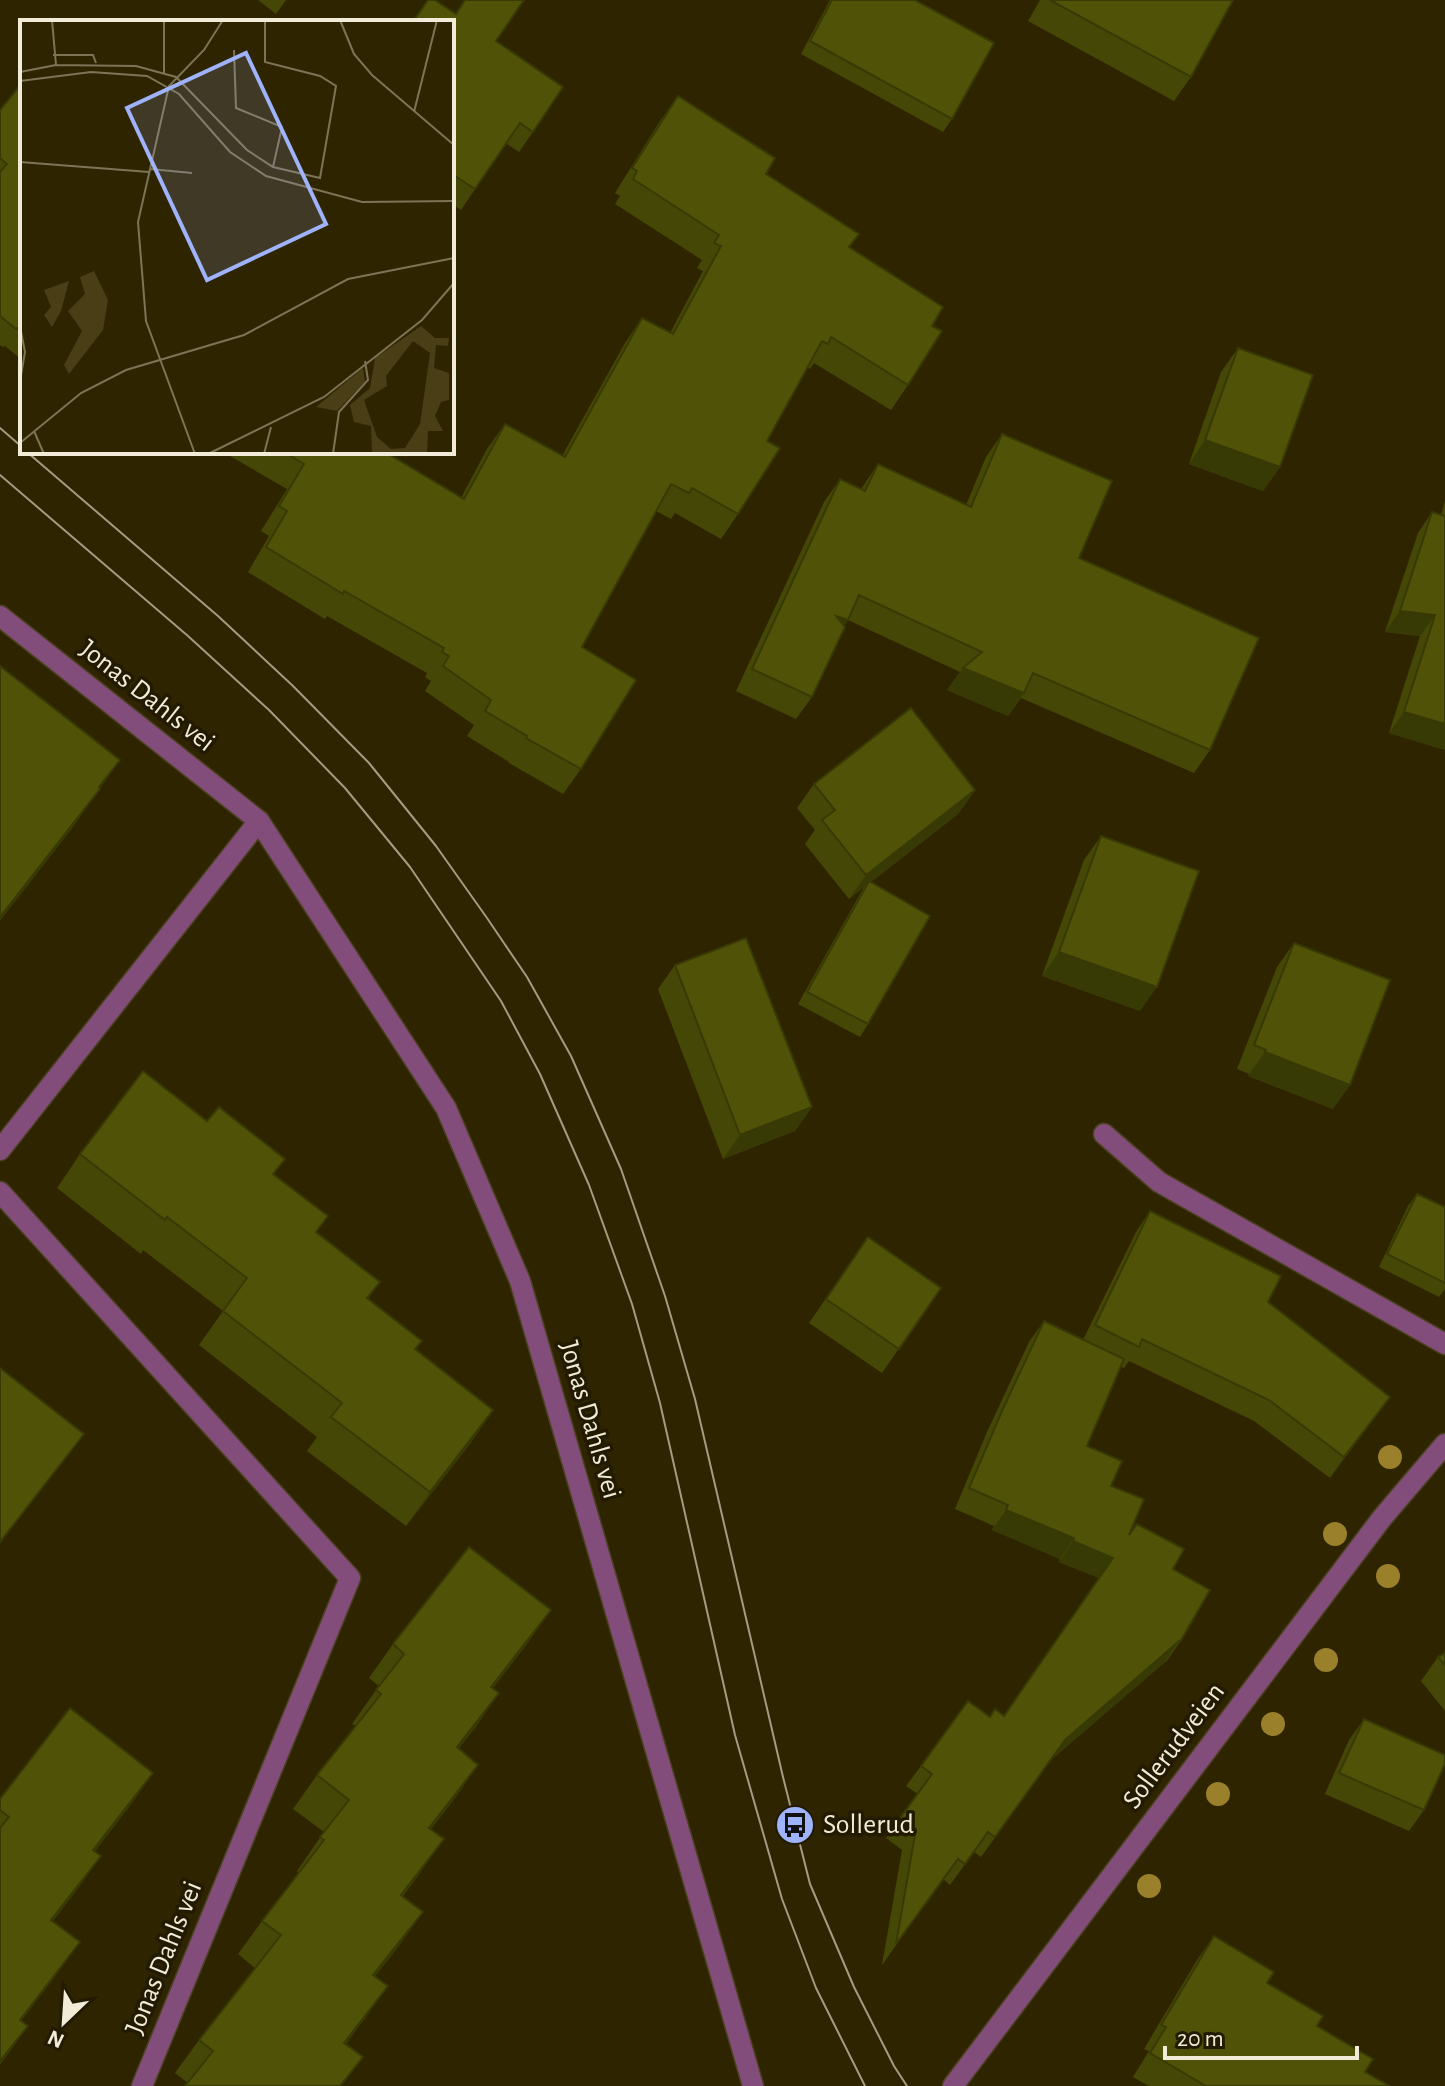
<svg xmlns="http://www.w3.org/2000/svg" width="1445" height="2086" viewBox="0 0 1445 2086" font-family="'Alegreya Sans',sans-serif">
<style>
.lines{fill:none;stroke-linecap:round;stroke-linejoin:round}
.minor-casing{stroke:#4a401e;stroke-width:23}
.minor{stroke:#824d7a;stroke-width:20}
.tram{stroke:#a49b81;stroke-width:2}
.tree{fill:#9a802b}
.wall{fill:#454706}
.shaded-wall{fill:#383a05}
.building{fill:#505307;stroke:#383a05;stroke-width:2}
.labels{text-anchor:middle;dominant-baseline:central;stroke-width:7;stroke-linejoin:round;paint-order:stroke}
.street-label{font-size:28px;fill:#f2ebd7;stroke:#231b01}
.poi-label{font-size:28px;fill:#f2ebd7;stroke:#231b01;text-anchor:start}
.inset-road{fill:none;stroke:#7d7456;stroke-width:2}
.view{fill:#9fb3fd;fill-opacity:0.15;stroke:#9fb3fd;stroke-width:4}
.inset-edge{fill:none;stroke:#f2ebd7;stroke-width:4}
</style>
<rect width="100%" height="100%" fill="#2f2400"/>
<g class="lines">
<defs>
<g id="minor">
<path d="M 0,616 L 259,821 L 446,1108 L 520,1281 L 753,2086"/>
<path d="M 1104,1134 L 1159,1182 L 1445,1344"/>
<path d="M 0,1150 L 259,821"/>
<path d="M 0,1192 L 350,1578 L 142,2086"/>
<path d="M 953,2086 L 1382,1518 L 1445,1444"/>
</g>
</defs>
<!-- minor casing -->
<use href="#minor" class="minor-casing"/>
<!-- minor -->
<use href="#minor" class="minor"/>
<!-- tram -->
<g class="tram">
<path d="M 0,428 L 22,447"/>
<path d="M 27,452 L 218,616 L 293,686 L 369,763 L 436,846 L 487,918 L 527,977 L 571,1056 L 621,1169 L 665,1296 L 695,1399 L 783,1777 L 810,1884 L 854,1987 L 894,2066 L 907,2086"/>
<path d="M 0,475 L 188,636 L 269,710 L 345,788 L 410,867 L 501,1001 L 540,1074 L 589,1185 L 632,1304 L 660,1403 L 735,1735 L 782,1899 L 816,1988 L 865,2086"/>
</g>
</g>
<!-- trees -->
<g class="tree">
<circle cx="1390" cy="1457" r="12"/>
<circle cx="1335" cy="1534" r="12"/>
<circle cx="1388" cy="1576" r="12"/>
<circle cx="1326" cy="1660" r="12"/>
<circle cx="1273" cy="1724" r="12"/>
<circle cx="1218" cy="1794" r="12"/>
<circle cx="1149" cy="1886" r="12"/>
</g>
<!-- wall -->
<g class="wall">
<path d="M 258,0 L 286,0 L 276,14 Z"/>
<path d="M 428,0 L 456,13 L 465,0 L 524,0 L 496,41 L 533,132 L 519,152 L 506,143 L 461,210 L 452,204 L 452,22 L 412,22 Z"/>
<path d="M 830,0 L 915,0 L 952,119 L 943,132 L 801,54 Z"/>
<path d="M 1040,0 L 1233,0 L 1191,77 L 1174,101 L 1028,21 Z"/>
<path d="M 22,83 L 22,360 L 5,346 L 3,347 L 0,345 L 0,110 Z"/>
<path d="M 678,96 L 850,247 L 932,326 L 908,385 L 891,410 L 814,363 L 810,369 L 807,367 L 767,441 L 738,514 L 721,539 L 675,513 L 671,519 L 656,511 L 582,647 L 581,769 L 563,794 L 509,763 L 509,762 L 467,736 L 474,725 L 425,691 L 431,681 L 425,677 L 427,673 L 327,616 L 325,619 L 248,572 L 269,536 L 261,531 L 287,489 L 223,452 L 385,452 L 461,498 L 487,449 L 505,424 L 562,456 L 625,343 L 642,318 L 670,333 L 703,271 L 697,268 L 702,260 L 615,204 L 620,196 L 615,193 L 660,121 Z"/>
<path d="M 1238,348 L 1280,467 L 1263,491 L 1189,464 L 1221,372 Z"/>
<path d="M 1002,434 L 1079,558 L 1210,750 L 1194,773 L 1021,698 L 1008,716 L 947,690 L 960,672 L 848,620 L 844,626 L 812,697 L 796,719 L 736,691 L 824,502 L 840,479 L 861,489 L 878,464 L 966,505 L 986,457 Z"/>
<path d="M 1445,501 L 1445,750 L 1389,733 L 1420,636 L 1385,632 L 1418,533 L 1432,512 L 1441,515 Z"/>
<path d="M 814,784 L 975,790 L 958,814 L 871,882 L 868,1024 L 860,1037 L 798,1004 L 864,887 L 849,899 L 805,844 L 815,830 L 797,808 Z"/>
<path d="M 1101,836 L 1140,1011 L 1042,976 L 1084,860 Z"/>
<path d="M 1294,943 L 1333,1109 L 1248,1076 L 1249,1074 L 1237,1069 L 1277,967 Z"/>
<path d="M 675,965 L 812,1107 L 795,1131 L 723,1159 L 658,989 Z"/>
<path d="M 207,1121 L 328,1216 L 316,1232 L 380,1282 L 368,1299 L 422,1341 L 416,1350 L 493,1410 L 470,1444 L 406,1526 L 307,1451 L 317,1437 L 199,1345 L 223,1311 L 143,1250 L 141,1254 L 57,1188 L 80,1154 Z"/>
<path d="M 1417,1194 L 1445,1207 L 1445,1289 L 1439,1297 L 1379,1267 L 1408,1206 Z"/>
<path d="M 1150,1211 L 1390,1397 L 1330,1478 L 1254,1421 L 1129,1361 L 1124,1368 L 1121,1367 L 1087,1446 L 1111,1486 L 1129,1535 L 1173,1569 L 1180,1642 L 1166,1662 L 1165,1662 L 1051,1760 L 981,1857 L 974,1852 L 950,1885 L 943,1879 L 882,1965 L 902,1850 L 886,1838 L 918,1794 L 906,1786 L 921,1766 L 990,1717 L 1004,1716 L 1099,1578 L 1059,1562 L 1060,1559 L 992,1530 L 994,1526 L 955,1509 L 987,1432 L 1029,1342 L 1044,1321 L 1083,1340 L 1136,1232 Z"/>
<path d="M 868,1237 L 941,1288 L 882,1373 L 809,1323 Z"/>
<path d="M 551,1610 L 527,1644 L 493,1688 L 476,1727 L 458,1749 L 478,1765 L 455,1798 L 431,1829 L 420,1873 L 403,1896 L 399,1946 L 375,1976 L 388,1986 L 346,2044 L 188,2083 L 175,2073 L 199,2040 L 255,1968 L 238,1954 L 262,1921 L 299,1873 L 297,1871 L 324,1832 L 293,1809 L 317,1775 L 356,1726 L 352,1724 L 379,1686 L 369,1678 L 393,1644 Z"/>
<path d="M 1445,1653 L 1445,1711 L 1421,1681 L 1438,1657 Z"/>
<path d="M 1364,1719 L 1424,1810 L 1409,1831 L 1325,1794 L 1349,1740 Z"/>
<path d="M 153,1773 L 129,1807 L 95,1851 L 101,1856 L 53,1921 L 56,1975 L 21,2021 L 28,2026 L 0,2065 L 0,1799 Z"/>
<path d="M 1214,1936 L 1317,2026 L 1365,2072 L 1390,2086 L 1149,2086 L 1133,2077 L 1149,2051 L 1144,2049 L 1197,1960 Z"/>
</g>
<!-- shaded-wall -->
<g class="shaded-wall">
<path d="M 1205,440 L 1280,467 L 1263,491 L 1189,464 Z"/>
<path d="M 1400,611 L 1435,615 L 1420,636 L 1385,632 Z"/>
<path d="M 836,616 L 848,620 L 832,643 Z"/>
<path d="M 963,668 L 1024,693 L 1008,716 L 947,690 Z"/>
<path d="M 1404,712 L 1445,724 L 1445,750 L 1389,733 Z"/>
<path d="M 120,760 L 71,830 L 0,921 L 0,917 Z"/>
<path d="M 975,790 L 958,814 L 866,886 L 869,881 L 864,887 L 849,899 L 866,875 Z"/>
<path d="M 1059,952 L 1157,987 L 1140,1011 L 1042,976 Z"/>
<path d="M 1265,1052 L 1350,1085 L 1333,1109 L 1248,1076 Z"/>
<path d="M 812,1107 L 795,1131 L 723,1159 L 740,1135 Z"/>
<path d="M 1390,1397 L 1375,1418 L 1330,1478 L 1344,1457 Z"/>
<path d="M 493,1410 L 470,1444 L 406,1526 L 430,1492 Z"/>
<path d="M 84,1434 L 72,1450 L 0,1543 L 0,1542 Z"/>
<path d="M 1006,1510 L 1074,1538 L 1060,1559 L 992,1530 Z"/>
<path d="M 1073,1541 L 1113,1558 L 1099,1578 L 1059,1562 Z"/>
<path d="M 551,1610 L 527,1644 L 467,1721 L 491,1687 Z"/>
<path d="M 1179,1641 L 1165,1662 L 1051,1760 L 981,1857 L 1065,1740 Z"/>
<path d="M 499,1693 L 476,1727 L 433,1781 L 457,1747 Z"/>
<path d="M 478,1765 L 455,1798 L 405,1861 L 429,1828 Z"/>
<path d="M 153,1773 L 129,1807 L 70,1884 L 93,1850 Z"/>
<path d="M 444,1839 L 420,1873 L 377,1928 L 401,1895 Z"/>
<path d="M 101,1856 L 77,1890 L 28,1954 L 51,1920 Z"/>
<path d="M 423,1912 L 399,1946 L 350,2008 L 373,1975 Z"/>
<path d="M 80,1942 L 56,1975 L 0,2048 L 20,2020 Z"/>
<path d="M 388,1986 L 364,2020 L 321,2076 L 344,2043 Z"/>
<path d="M 28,2026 L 0,2065 L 0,2061 Z"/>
</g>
<!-- building -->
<g class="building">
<path d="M 428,0 L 435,0 L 456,14 L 465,0 L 524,0 L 496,41 L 563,87 L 533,132 L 520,123 L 475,189 L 452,174 L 452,22 L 413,22 Z"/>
<path d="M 832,0 L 915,0 L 994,43 L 952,119 L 810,41 Z"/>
<path d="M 1050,0 L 1233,0 L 1191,77 Z"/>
<path d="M 22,83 L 22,331 L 17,328 L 16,329 L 0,316 L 0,172 L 7,164 L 0,158 L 0,110 Z"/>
<path d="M 678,96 L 775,158 L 766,174 L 859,234 L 849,247 L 943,307 L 932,326 L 942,331 L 908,385 L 831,337 L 828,344 L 822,341 L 767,441 L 780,448 L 738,514 L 692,488 L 689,493 L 671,484 L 582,647 L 636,680 L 581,769 L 526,738 L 527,736 L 485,711 L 491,700 L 443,666 L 449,656 L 442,652 L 444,648 L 344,591 L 343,594 L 266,547 L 287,511 L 279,506 L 304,464 L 284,452 L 385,452 L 464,499 L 505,424 L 565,457 L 642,318 L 673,334 L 721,246 L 714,243 L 719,235 L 633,179 L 637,171 L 632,168 Z"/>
<path d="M 1238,348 L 1313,375 L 1280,467 L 1205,440 Z"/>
<path d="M 1002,434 L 1112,481 L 1079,558 L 1259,638 L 1210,750 L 1033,673 L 1024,693 L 963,668 L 982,652 L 859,595 L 848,620 L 836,616 L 845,627 L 812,697 L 752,669 L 840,479 L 865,491 L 878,464 L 971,507 Z"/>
<path d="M 1432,512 L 1445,516 L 1445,724 L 1404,712 L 1435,615 L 1400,611 Z"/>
<path d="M 0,666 L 120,760 L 99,787 L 100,789 L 0,917 Z"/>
<path d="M 911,708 L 975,790 L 866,875 L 822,820 L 835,810 L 814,784 Z"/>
<path d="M 1101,836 L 1199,871 L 1157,987 L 1059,952 Z"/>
<path d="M 869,881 L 930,916 L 868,1024 L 807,992 Z"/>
<path d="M 746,938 L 812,1107 L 740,1135 L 675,965 Z"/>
<path d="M 1294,943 L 1390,980 L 1350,1085 L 1265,1052 L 1266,1050 L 1254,1045 Z"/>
<path d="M 143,1071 L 207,1121 L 219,1107 L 285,1159 L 273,1174 L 328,1216 L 316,1232 L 380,1282 L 367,1298 L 422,1341 L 415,1349 L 493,1410 L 430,1492 L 331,1417 L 342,1403 L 223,1311 L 247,1278 L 167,1217 L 165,1220 L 80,1154 Z"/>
<path d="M 1417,1194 L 1445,1207 L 1445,1283 L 1387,1254 Z"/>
<path d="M 1150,1211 L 1281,1276 L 1268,1302 L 1390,1397 L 1344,1457 L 1269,1400 L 1142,1339 L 1139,1347 L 1095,1325 Z"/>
<path d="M 868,1237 L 941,1288 L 899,1349 L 826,1299 Z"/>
<path d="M 1044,1321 L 1124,1359 L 1087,1446 L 1122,1461 L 1111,1486 L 1144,1499 L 1129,1535 L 1137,1524 L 1184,1549 L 1173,1569 L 1210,1590 L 1180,1642 L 1179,1641 L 1065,1740 L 995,1837 L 988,1832 L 965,1864 L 958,1859 L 896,1944 L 916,1829 L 900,1818 L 932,1774 L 921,1766 L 968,1701 L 990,1717 L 995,1709 L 1004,1716 L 1113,1558 L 1073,1541 L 1074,1538 L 1006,1510 L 1008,1505 L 969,1488 L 1002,1411 Z"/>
<path d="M 0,1368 L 84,1434 L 0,1542 Z"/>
<path d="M 469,1547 L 551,1610 L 491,1687 L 499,1693 L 457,1747 L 478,1765 L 429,1828 L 444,1839 L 401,1895 L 423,1912 L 373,1975 L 388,1986 L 344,2043 L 363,2057 L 340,2086 L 185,2086 L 213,2051 L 199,2040 L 281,1935 L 262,1921 L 324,1840 L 320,1837 L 349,1800 L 317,1775 L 381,1694 L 376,1690 L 404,1654 L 393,1644 Z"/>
<path d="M 1445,1653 L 1445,1665 L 1438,1657 Z"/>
<path d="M 70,1708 L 153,1773 L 93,1850 L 101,1856 L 51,1920 L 80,1942 L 20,2020 L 28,2026 L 0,2061 L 0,1828 L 9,1817 L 0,1810 L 0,1799 Z"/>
<path d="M 1364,1719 L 1445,1755 L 1445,1764 L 1424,1810 L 1339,1773 Z"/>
<path d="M 1214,1936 L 1274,1972 L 1267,1983 L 1323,2016 L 1317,2026 L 1373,2059 L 1365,2072 L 1390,2086 L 1206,2086 L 1150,2053 L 1166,2027 L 1161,2025 Z"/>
</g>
<!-- icons -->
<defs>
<symbol id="bus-disc" viewBox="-11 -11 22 22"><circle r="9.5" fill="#9fb3fd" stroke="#231b01"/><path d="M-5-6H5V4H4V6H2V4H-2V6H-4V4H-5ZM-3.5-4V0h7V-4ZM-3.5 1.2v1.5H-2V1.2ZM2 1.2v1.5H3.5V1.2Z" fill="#111"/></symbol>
</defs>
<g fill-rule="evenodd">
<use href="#bus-disc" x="773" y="1803" width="44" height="44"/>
</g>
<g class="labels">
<!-- street labels -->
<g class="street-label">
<text transform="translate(147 696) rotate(38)">Jonas Dahls vei</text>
<text transform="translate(590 1420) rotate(74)">Jonas Dahls vei</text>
<text transform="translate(1174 1746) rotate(-53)">Sollerudveien</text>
<text transform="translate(164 1958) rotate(-68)">Jonas Dahls vei</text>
</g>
<!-- poi labels -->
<g class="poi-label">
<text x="823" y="1825">Sollerud</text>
</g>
</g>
<!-- overview -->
<g transform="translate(20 20)">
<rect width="434" height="434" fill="#2f2400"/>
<path d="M 74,251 L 88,280 L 83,310 L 49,354 L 44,345 L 62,311 L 48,291 L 65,274 L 60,257 ZM 49,261 L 41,291 L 32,307 L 24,295 L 31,287 L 24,270 ZM 401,306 L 415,318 L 429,318 L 428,326 L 416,325 L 414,348 L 429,353 L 429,380 L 421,382 L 415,396 L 423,411 L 408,411 L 407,434 L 352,434 L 351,406 L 334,402 L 330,385 L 350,368 L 355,338 ZM 393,321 L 410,333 L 400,404 L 385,428 L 371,429 L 357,417 L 344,380 L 367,366 L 366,356 ZM 343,348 L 345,362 L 317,391 L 296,387 Z" fill="#4a3e16" fill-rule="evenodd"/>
<path class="inset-road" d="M 32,0 L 36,45 L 116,46 L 156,57 L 227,130 L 253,147 L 300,158 L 316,66 L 300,56 L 245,42 L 245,0M 320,0 L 334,34 L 352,55 L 434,125M 214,30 L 216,88 L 262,107 L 253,147M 33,35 L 73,35 L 76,43M 0,52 L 36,45M 144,53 L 144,0M 0,61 L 71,52 L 127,56 L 159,74 L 210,132 L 246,156 L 342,182 L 434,181M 394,92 L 417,0M 0,142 L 129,152M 130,149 L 172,153M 0,306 L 5,332 L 0,361M 14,411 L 24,434M 0,423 L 61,373 L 106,350 L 224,315 L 328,259 L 434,238M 175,434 L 126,301 L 118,202 L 149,66 L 184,30 L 203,0M 188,434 L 304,377 L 402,300 L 434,263M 244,434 L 251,407M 313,434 L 319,392 L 348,360 L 345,341"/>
<path class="view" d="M 226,33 L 306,204 L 187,260 L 107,88 Z"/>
<rect width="434" height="434" class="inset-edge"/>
</g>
<!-- north arrow -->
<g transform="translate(64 2022) rotate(205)" stroke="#231b01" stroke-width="6" paint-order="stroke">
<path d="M0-6L14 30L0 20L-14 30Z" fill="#f2ebd7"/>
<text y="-12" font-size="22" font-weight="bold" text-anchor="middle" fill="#f2ebd7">N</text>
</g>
<!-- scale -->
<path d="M1165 2046v12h192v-12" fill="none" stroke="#f2ebd7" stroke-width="4"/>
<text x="1177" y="2046" font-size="24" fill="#f2ebd7" stroke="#231b01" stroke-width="6" paint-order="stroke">20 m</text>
</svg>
